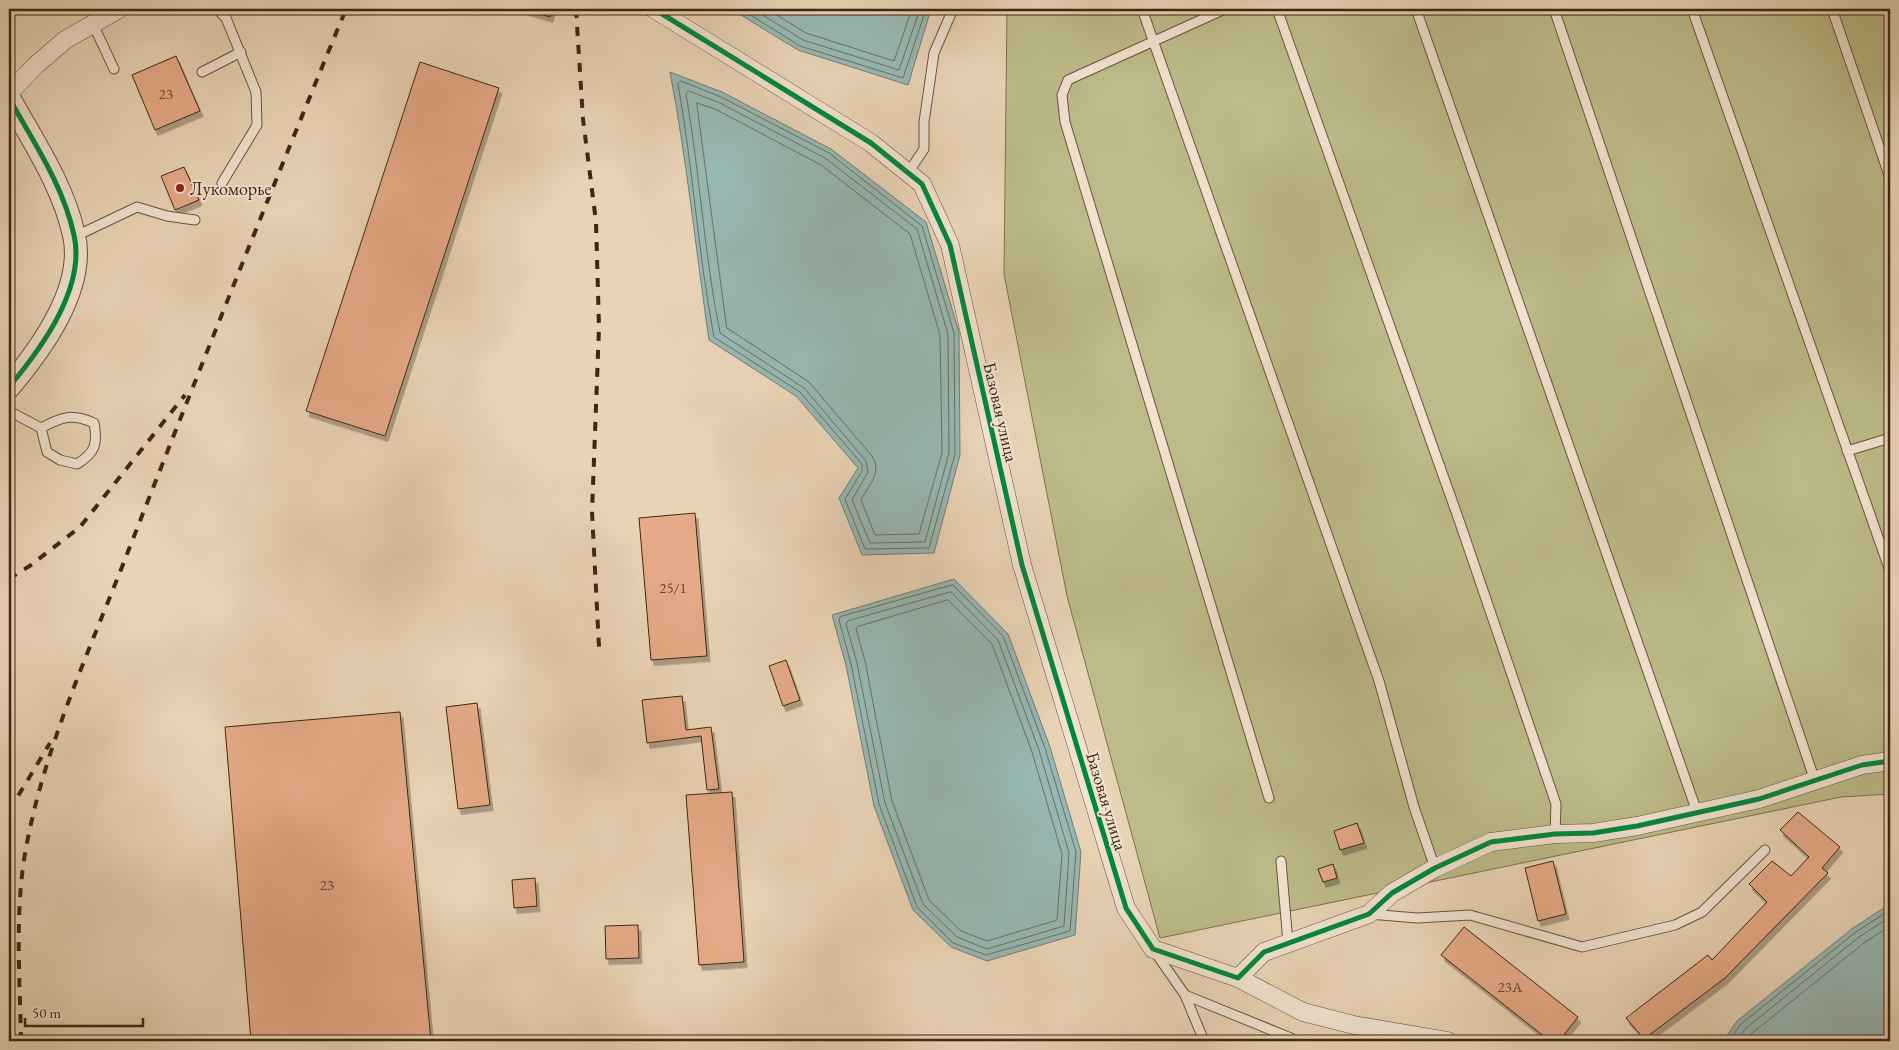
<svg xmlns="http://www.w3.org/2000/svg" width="1899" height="1050" viewBox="0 0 1899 1050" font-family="'EB Garamond',serif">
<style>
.green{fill:#bcbb89;stroke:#7e714d}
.water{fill:#97b7b2;stroke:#747d72}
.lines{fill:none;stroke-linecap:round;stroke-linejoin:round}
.shore{stroke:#6b6f62;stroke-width:1}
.building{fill:#e5aa87;stroke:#3f2711;filter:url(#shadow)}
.service-casing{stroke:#6a523a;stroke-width:11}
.minor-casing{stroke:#6a523a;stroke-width:19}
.tertiary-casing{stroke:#6a523a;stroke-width:24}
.service{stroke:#f1e2d0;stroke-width:9}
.minor{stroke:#f1e2d0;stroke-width:18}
.tertiary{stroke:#f1e2d0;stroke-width:22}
.rail{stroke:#3f2711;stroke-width:4;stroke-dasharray:9 9;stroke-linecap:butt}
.cycleway-casing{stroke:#f1e2d0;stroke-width:8}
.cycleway{stroke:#00873e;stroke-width:5}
.poi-dot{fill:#8f2418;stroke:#f1e2d0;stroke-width:2}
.labels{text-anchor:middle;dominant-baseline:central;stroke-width:4;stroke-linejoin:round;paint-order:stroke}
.number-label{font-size:15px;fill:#68482e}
.poi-label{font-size:18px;fill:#3f2711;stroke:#f1e2d0;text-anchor:start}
.street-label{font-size:18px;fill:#3f2711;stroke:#f1e2d0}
</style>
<defs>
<filter id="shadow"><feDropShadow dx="3" dy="5.5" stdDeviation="0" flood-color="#0004"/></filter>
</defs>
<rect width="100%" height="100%" fill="#e9d3b6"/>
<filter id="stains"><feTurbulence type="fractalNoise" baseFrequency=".004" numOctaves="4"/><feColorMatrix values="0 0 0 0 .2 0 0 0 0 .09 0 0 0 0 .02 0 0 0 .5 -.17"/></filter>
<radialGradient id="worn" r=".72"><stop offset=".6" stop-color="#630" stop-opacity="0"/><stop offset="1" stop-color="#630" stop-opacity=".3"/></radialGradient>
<!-- green -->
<path class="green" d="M 1007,9 L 1890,9 L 1890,794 L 1841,797 L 1160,938 L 1067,596 L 1004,274 Z"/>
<!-- water -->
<g class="water">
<path d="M 731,9 L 931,9 L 908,85 L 798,50 Z"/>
<path d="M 670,72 L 722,92 L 831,149 L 926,222 L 959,332 L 960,455 L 934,553 L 862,555 L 839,498 L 858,468 L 796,396 L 709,340 C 696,251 687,161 670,72 Z"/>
<path d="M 954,579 L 1008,634 L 1050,747 L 1081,852 L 1075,935 L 987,961 L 951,947 L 913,910 L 874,806 L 846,665 L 832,615 Z"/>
<path d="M 1890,904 L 1890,1036 L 1885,1041 L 1723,1041 L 1737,1021 L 1853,928 Z"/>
</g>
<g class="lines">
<!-- shore -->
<g class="shore">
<path d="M 741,9 L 800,46 L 903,78 L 926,9"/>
<path d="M 753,9 L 803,40 L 899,70 L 920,9"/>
<path d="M 767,9 L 806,33 L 894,61 L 912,9"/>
<path d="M 681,81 L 721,97 L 829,153 L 922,226 L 954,333 L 955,454 L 929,548 L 865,549 L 845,499 L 862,471 L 862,464 L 800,392 L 714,337 C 698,253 693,168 678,84 Z"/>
<path d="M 689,91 L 718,102 L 825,158 L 917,229 L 948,334 L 949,453 L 925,542 L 870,543 L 852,500 L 868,472 L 866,461 L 804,388 L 720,333 C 704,254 700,173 686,94 Z"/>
<path d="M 697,103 L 715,109 L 821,165 L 910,234 L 940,335 L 942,453 L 919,534 L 875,535 L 861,500 C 868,486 883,473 872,456 L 809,382 L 727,328 Z"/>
<path d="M 953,585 L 1003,636 L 1045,748 L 1076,852 L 1070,931 L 986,955 L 953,943 L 917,907 L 879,804 L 851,664 L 839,620 L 840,617 Z"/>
<path d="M 951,592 L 998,640 L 1039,750 L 1069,853 L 1064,926 L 987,949 L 957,937 L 923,904 L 885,803 L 857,663 L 846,624 L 848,621 Z"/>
<path d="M 948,600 L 992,644 L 1032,752 L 1062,854 L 1057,920 L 987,941 L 961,931 L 929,900 L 892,801 L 865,661 L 856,629 L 857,627 Z"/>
<path d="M 1729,1041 L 1741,1024 L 1856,932 L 1890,910"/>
<path d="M 1737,1041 L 1745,1029 L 1859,937 L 1890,917"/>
<path d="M 1746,1041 L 1751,1034 L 1864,943 L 1890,926"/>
</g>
</g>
<!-- building -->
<g class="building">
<path d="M 523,9 L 552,9 L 550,17 Z"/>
<path d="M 176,56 L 200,111 L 155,130 L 132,75 Z"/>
<path d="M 420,62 L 499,88 L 385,436 L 306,411 Z"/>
<path d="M 184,167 L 199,200 L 175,210 L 161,176 Z"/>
<path d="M 695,513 L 707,656 L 651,660 L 639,518 Z"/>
<path d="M 786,660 L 800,700 L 783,706 L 769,666 Z"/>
<path d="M 682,696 L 686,730 L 711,727 L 719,789 L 707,790 L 701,736 L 647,743 L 642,700 Z"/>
<path d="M 477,703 L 490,805 L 458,809 L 446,707 Z"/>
<path d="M 400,712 L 431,1041 L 251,1041 L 225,727 Z"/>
<path d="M 732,792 L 744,962 L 699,965 L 686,795 Z"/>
<path d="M 1798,812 L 1840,847 L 1822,868 L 1828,873 L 1725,978 L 1644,1039 L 1626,1018 L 1708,955 L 1712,960 L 1767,902 L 1749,884 L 1772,861 L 1791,876 L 1809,857 L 1780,830 Z"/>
<path d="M 1357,823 L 1364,843 L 1340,850 L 1334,831 Z"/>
<path d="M 1553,861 L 1566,914 L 1538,921 L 1525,868 Z"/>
<path d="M 1333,864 L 1337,878 L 1323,882 L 1318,869 Z"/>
<path d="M 535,878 L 537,906 L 514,908 L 512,880 Z"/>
<path d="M 638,925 L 639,958 L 606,959 L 605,926 Z"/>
<path d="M 1464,927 L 1578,1017 L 1559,1041 L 1550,1041 L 1441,955 Z"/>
</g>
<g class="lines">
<defs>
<g id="service">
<path d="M 217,9 L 226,18 L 256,92 L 257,125 L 222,183"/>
<path d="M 1142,9 L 1379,681 L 1414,807 L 1435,868"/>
<path d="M 1225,9 L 1068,80 L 1062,95 L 1065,122 L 1269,798"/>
<path d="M 1277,9 L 1460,523 L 1556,804 L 1555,834"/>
<path d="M 1416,9 L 1697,812"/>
<path d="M 1554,9 L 1815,781"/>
<path d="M 1692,9 L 1890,571"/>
<path d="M 1832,9 L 1890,178"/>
<path d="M 93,24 L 114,69"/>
<path d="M 202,72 L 241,52"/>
<path d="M 908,173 L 924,149 L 924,122 L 934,53 L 953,9"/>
<path d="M 76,236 L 137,207 L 167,216 L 195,220"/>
<path d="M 9,411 L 41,428 L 47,452 L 60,460 L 77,464 C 95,453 98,444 94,423 C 71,413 62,417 41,428"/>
<path d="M 1847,451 L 1890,438"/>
<path d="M 1281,861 L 1288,943"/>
<path d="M 1369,914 L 1417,918 L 1470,915 L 1582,947 L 1675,925 L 1702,912 L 1765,850"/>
<path d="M 1155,952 L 1185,995 L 1204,1041"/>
<path d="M 1185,995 L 1291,1038"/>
</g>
<g id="minor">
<path d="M 654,9 L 871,143 L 922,184 L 950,245 L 1022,565 L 1126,908 L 1153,949 L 1238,978 L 1264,952 L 1369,914 L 1392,893 L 1435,868 L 1491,842 L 1555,834 L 1593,833 L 1637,826 L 1759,799 L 1862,765 L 1890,761"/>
<path d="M 9,93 L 36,65 L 65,40 L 119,9"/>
<path d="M 1238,978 L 1303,1012 L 1354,1025 L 1448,1041"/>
</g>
<path id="tertiary" d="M 9,98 C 33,141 63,185 74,235 C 86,288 41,349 9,387"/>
</defs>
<!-- service casing -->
<use href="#service" class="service-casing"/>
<!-- minor casing -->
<use href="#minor" class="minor-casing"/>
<!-- tertiary casing -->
<use href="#tertiary" class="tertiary-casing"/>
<!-- service -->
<use href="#service" class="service"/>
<!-- minor -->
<use href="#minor" class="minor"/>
<!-- tertiary -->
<use href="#tertiary" class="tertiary"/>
<!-- rail -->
<g class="rail">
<path d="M 576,9 L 583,119 L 596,222 L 599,327 L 592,512 L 599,647"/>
<path d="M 9,579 L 31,565 L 80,527 L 185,395"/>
<path d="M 9,811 L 50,743"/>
<path d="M 21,1041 C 20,981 15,920 24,860 C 41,753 90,650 129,549 C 200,368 272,188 346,9"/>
</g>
<defs>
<g id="cycleway">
<path d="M 654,9 L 871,143 L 922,184 L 950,245 L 1022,565 L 1126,908 L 1153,949 L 1238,978 L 1264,952 L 1369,914 L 1392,893 L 1435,868 L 1491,842 L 1555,834 L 1593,833 L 1637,826 L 1759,799 L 1862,765 L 1890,761"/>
<path d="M 9,98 C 33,141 63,185 74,235 C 86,288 41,349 9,387"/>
</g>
</defs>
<!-- cycleway casing -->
<use href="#cycleway" class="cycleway-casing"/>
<!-- cycleway -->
<use href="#cycleway" class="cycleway"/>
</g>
<!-- markers -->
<circle class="poi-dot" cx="180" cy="188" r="5"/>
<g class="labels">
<!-- number labels -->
<g class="number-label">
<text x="166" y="93">23</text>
<text x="673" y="587">25/1</text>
<text x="327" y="884">23</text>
<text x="1510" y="986">23А</text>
</g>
<!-- poi labels -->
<g class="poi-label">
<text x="190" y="188">Лукоморье</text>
</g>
<!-- street labels -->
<g class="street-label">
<text transform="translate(1001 412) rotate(77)">Базовая улица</text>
<text transform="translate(1107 801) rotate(73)">Базовая улица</text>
</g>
</g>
<!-- margin -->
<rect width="1899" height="1050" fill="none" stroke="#e9d3b6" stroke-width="30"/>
<rect x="10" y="10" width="1879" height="1030" fill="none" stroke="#3f2711" stroke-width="2.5"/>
<rect x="15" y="15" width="1869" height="1020" fill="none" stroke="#3f2711"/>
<!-- scale -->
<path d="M25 1018v8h118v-8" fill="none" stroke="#3f2711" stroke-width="2.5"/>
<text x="32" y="1018" font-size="15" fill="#3f2711" stroke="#f1e2d0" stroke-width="4" paint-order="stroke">50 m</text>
<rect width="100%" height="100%" filter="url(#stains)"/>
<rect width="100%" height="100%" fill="url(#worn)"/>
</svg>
